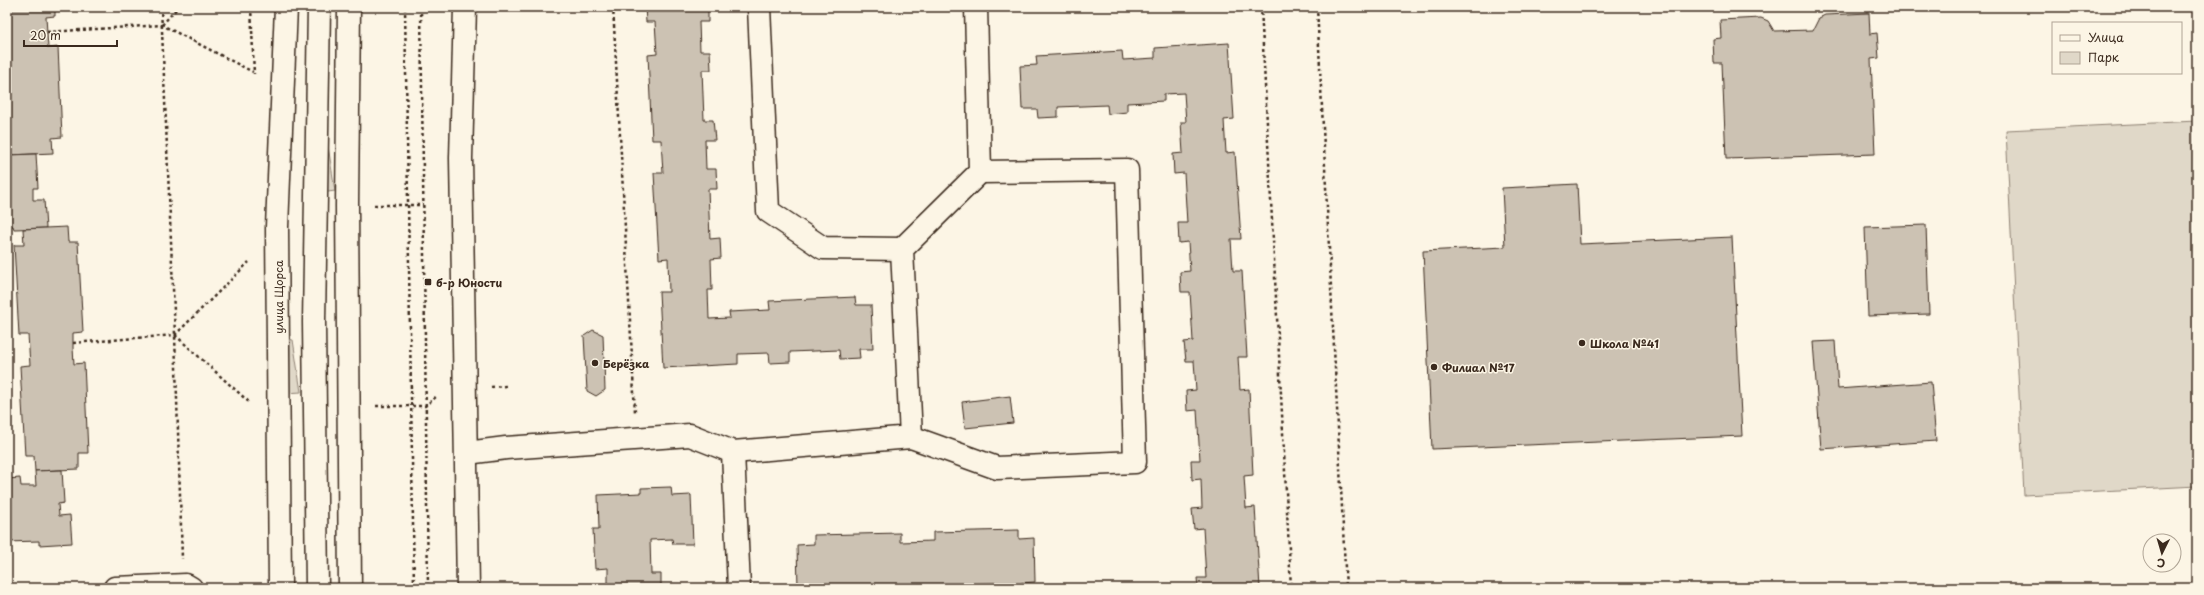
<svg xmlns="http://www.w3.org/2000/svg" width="2204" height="595" viewBox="0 0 2204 595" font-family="'Playpen Sans',sans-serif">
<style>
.green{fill:#e0d8c8;stroke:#8e8173}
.building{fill:#ccc2b3;stroke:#3b2a1e}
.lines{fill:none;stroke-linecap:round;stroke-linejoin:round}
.minor-casing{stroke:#3b2a1e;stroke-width:25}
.major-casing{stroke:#3b2a1e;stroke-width:25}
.path{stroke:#3b2a1e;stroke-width:2.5;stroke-dasharray:3 3;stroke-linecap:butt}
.minor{stroke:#fcf5e5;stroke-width:22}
.major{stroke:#fcf5e5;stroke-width:22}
.poi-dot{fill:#3b2a1e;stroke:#fcf5e5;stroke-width:1.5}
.labels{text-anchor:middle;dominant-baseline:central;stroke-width:3;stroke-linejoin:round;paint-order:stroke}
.poi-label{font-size:11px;font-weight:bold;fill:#3b2a1e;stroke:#fcf5e5;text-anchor:start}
.street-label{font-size:11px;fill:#3b2a1e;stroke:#fcf5e5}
</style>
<rect width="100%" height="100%" fill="#fcf5e5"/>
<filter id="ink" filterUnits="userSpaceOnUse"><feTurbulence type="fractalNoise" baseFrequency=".025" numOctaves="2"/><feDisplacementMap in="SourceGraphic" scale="8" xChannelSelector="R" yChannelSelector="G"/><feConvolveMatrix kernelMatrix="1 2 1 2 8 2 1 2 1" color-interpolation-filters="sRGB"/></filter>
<g filter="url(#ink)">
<!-- green -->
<g class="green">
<path d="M 2197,121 L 2197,486 L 2024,495 L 2006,130 Z"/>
<path d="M 327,139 L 335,191 L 321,193 Z"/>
<path d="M 286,339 L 293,340 L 301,392 L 287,393 Z"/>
</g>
<!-- building -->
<g class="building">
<path d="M 7,7 L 55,7 L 55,16 L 46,17 L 48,48 L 58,47 L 62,137 L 52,138 L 53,153 L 9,155 L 7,140 Z"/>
<path d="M 645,7 L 708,7 L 708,22 L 699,22 L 700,51 L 710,51 L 711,70 L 702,70 L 704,120 L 713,120 L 715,140 L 705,140 L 706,169 L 716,169 L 717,189 L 708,189 L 710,239 L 720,238 L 721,258 L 711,259 L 712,290 L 708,290 L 709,319 L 730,318 L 729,312 L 770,310 L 769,301 L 855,297 L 856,305 L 871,305 L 873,349 L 859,349 L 860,358 L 840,359 L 839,350 L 790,352 L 790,362 L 770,363 L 769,353 L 738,354 L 738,364 L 663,368 L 659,292 L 669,292 L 668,258 L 659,259 L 654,173 L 663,173 L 661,140 L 652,140 L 648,55 L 657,54 L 655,22 L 646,22 Z"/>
<path d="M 1869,13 L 1870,34 L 1877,33 L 1879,58 L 1871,59 L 1875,154 L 1726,159 L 1722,63 L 1714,63 L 1713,39 L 1721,38 L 1720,20 L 1761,18 L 1768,21 L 1774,31 L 1813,30 L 1819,18 L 1825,15 Z"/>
<path d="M 1229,43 L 1234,119 L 1224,120 L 1226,153 L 1235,152 L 1241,239 L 1231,239 L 1233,271 L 1242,271 L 1247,357 L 1238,357 L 1240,390 L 1249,389 L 1253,475 L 1244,476 L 1246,508 L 1255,507 L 1260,588 L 1198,588 L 1197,578 L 1206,578 L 1203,528 L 1194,529 L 1192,509 L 1202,508 L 1201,479 L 1192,480 L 1191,460 L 1200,460 L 1197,410 L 1187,411 L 1186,391 L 1196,390 L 1194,361 L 1186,361 L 1184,342 L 1193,341 L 1190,292 L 1181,292 L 1180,272 L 1190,271 L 1188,242 L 1179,243 L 1178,223 L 1187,223 L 1184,173 L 1174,174 L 1173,154 L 1183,153 L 1181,122 L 1186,122 L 1184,93 L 1164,94 L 1164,101 L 1127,103 L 1127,112 L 1108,114 L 1107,105 L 1058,107 L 1058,117 L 1038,118 L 1037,109 L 1022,109 L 1020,66 L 1037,65 L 1036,56 L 1122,51 L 1123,60 L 1155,58 L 1155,48 Z"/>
<path d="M 36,154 L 38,188 L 33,188 L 33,200 L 44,200 L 46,228 L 14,229 L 13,226 L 7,226 L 7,170 L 10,170 L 9,155 Z"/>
<path d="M 1577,184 L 1580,244 L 1732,237 L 1742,436 L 1432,449 L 1423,251 L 1505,247 L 1502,188 Z"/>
<path d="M 1926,225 L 1929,314 L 1868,316 L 1865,227 Z"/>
<path d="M 67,227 L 68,242 L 78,242 L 83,332 L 73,333 L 73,348 L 74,364 L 84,363 L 88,453 L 79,453 L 79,469 L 35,471 L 34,456 L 25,456 L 20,366 L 30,365 L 28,335 L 19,335 L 14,245 L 24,245 L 23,229 Z"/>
<path d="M 593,330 L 603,335 L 605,390 L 596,396 L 587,391 L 584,336 Z"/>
<path d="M 1835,341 L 1838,389 L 1931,382 L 1936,441 L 1821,449 L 1813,342 Z"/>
<path d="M 1010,396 L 1013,423 L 965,428 L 962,402 Z"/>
<path d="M 62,470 L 64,503 L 58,504 L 59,516 L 70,515 L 72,543 L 39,545 L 39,541 L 7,542 L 7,479 L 20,478 L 21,486 L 36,486 L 35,471 Z"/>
<path d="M 671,487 L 672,496 L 691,495 L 693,544 L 673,544 L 672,539 L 650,540 L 651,574 L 661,574 L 661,588 L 608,588 L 608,568 L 595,569 L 593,529 L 599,529 L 598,495 L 641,493 L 641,488 Z"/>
<path d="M 1019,530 L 1019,539 L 1034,538 L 1035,582 L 1021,583 L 1021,588 L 1002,588 L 1002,583 L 952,584 L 952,588 L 932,588 L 932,585 L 902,585 L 902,588 L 883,588 L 883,586 L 798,588 L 797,545 L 814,544 L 814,535 L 900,533 L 900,542 L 933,541 L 933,532 Z"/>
</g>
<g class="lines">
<defs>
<g id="minor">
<path d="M 465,7 L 461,158 L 468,588"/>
<path d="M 759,7 L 768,211 L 823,248 L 902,249"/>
<path d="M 911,437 L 997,468 L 1135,462 L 1127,170 L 980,172"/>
<path d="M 733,452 L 739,588"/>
<path d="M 467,453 L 506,448 L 690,435 L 733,452 L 911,437 L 902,249 L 980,172 L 976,7"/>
<path d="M 115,588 L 186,585 L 191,588"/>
<path d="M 317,588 L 314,322 L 319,7"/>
</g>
<g id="major">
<path d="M 349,7 L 347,206 L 350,588"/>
<path d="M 280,588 L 277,227 L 286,7"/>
</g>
</defs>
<!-- minor casing -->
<use href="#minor" class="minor-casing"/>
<!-- major casing -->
<use href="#major" class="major-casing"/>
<!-- path -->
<g class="path">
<path d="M 161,7 L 175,335 L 182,559"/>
<path d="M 251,7 L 254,74"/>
<path d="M 405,7 L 414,588"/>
<path d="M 421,7 L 428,588"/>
<path d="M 613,7 L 635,412"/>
<path d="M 1261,7 L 1291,588"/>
<path d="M 1317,7 L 1346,588"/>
<path d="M 162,25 L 178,7"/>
<path d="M 47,32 L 162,25 L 253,72"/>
<path d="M 374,205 L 423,205"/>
<path d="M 175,335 L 250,403"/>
<path d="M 73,343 L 175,335 L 249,262"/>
<path d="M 491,387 L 507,386"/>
<path d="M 376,406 L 425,406 L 437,396"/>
</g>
<!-- minor -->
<use href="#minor" class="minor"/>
<!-- major -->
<use href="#major" class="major"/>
</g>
</g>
<!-- markers -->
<g class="poi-dot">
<rect x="424" y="278" width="8" height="8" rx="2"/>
<circle cx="1582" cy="343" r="4"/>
<circle cx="595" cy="363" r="4"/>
<circle cx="1434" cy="367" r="4"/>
</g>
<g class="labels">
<!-- poi labels -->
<g class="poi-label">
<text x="436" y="282">б-р Юности</text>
<text x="1590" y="343">Школа №41</text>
<text x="603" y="363">Берёзка</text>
<text x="1442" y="367">Филиал №17</text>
</g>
<!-- street labels -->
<g class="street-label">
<text transform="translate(278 297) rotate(-90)">улица Щорса</text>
</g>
</g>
<!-- margin -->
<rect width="2204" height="595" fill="none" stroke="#fcf5e5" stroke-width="24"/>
<rect x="12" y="12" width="2180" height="571" fill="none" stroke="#3b2a1e" stroke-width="1.5" filter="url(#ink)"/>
<!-- legend -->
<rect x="2052" y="22" width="130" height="52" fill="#fcf5e5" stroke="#afa495"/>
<rect x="2060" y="35" width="20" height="6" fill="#fcf5e5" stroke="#afa495"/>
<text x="2088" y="42" font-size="12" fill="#3b2a1e">Улица</text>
<rect x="2060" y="52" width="20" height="12" fill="#e0d8c8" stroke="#afa495"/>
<text x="2088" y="62" font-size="12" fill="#3b2a1e">Парк</text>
<!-- north arrow -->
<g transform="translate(2162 553) rotate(185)"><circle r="19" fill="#fcf5e5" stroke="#afa495"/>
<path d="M0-3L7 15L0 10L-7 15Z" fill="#3b2a1e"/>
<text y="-6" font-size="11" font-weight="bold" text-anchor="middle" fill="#3b2a1e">С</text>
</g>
<!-- scale -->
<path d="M24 40v6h93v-6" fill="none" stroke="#3b2a1e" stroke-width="2"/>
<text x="30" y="40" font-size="12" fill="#3b2a1e" stroke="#fcf5e5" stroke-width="3" paint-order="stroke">20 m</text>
</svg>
